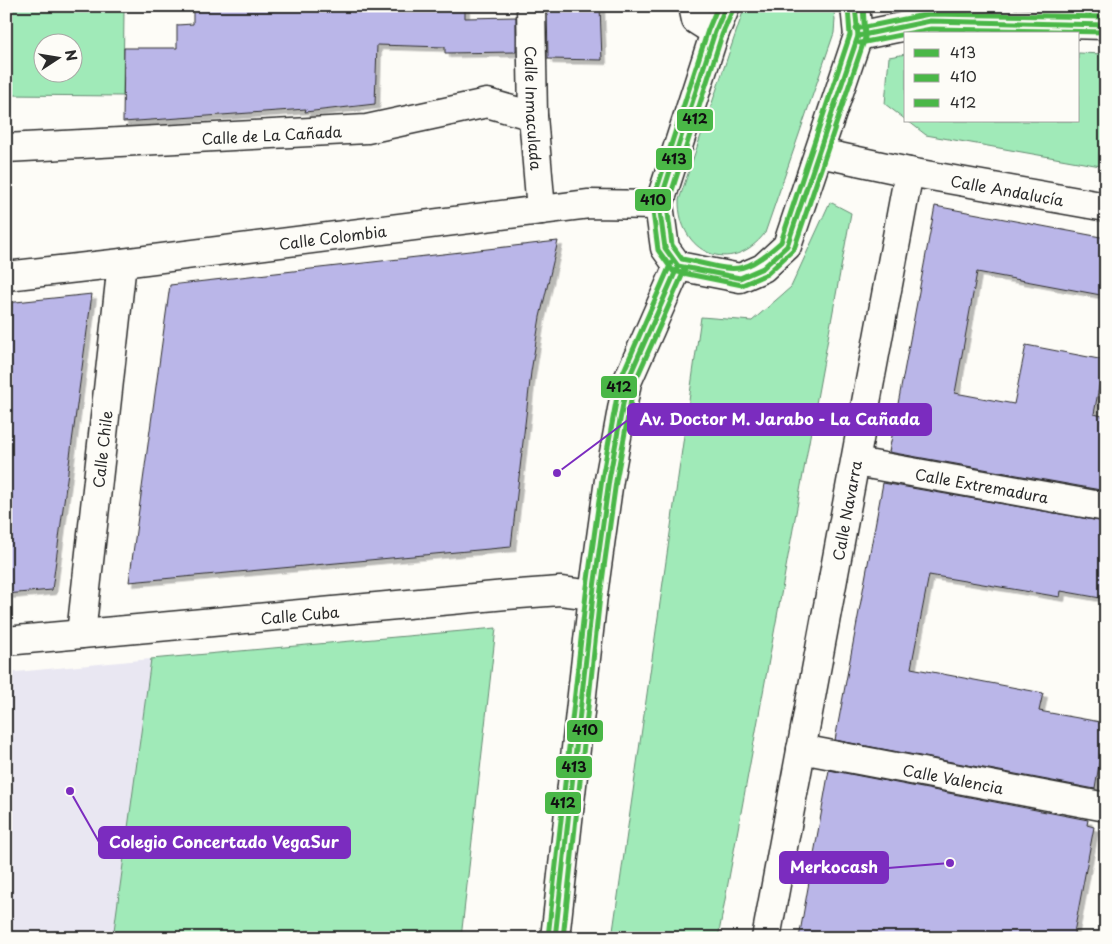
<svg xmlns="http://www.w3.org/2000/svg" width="1112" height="944" viewBox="0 0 1112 944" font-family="'Playpen Sans',sans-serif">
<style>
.built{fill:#e9e7f2}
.green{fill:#a0eab8;stroke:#668a72;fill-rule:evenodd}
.building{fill:#bab6e8;stroke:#2b2b2b;filter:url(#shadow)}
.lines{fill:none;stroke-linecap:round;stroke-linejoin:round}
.street-casing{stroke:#2b2b2b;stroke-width:31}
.secondary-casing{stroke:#2b2b2b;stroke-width:31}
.street{stroke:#fdfcf7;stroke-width:28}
.secondary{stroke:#fdfcf7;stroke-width:28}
.bus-1-casing{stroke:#fdfcf7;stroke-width:9}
.bus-2-casing{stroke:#fdfcf7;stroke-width:9}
.bus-3-casing{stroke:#fdfcf7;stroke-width:9}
.bus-1{stroke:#4ab747;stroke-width:5}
.bus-2{stroke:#4ab747;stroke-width:5}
.bus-3{stroke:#4ab747;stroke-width:5}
.labels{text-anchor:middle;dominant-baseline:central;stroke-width:4;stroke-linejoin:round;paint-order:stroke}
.street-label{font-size:15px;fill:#2b2b2b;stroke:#fdfcf7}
.leader{fill:none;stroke:#7b2cbf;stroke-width:2}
.callout-dot{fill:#7b2cbf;stroke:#fdfcf7;stroke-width:2}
.callout{fill:#7b2cbf;stroke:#7b2cbf;stroke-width:2}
.callout-label{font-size:16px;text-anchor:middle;font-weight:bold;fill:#fff}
.line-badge{stroke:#fdfcf7;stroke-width:2}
.pale-badge-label{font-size:14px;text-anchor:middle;font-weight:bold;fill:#111}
</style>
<defs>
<filter id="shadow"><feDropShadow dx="4.5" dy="4.5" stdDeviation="0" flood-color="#0004"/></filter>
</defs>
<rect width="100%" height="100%" fill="#fdfcf7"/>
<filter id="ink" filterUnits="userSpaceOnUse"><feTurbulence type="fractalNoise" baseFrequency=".02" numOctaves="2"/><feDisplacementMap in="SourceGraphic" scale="10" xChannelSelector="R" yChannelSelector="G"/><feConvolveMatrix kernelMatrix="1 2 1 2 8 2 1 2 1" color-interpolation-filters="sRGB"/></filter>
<g filter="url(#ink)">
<!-- built -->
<path class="built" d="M 151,659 L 113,938 L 6,938 L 6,673 Z"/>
<!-- green -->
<g class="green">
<path d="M 6,6 L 138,6 L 124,10 L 123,96 L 6,95 ZM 72,42 L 72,72 L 42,72 L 42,42 Z"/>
<path d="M 745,6 L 833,6 L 835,19 L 834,33 L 765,233 C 731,277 678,253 679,200 Z"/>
<path d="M 1078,53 L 1106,54 L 1106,167 L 926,135 L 908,121 L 1078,121 Z"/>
<path d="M 906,54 L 906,120 L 885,104 L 889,57 Z"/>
<path d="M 830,202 L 851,213 L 718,938 L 612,938 L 701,317 L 752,321 L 791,287 Z"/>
<path d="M 496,628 L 461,938 L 113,938 L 151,659 Z"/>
</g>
<!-- building -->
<g class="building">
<path d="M 248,6 L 465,6 L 465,18 L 516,17 L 516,52 L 445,53 L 445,47 L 377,45 L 375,104 L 305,112 L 306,109 L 123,122 L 124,48 L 177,48 L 177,25 L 193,24 L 193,8 Z"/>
<path d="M 547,6 L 600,6 L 602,60 L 548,59 Z"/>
<path d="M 935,206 L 1106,238 L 1106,296 L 977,272 L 955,393 L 1014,404 L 1026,345 L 1104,360 L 1094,414 L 1106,417 L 1106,491 L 889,452 Z"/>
<path d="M 558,241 L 540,317 L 531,372 L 511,547 L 129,582 L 170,285 Z"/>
<path d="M 92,294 L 52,590 L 6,594 L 6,303 Z"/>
<path d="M 883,483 L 1106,522 L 1106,599 L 1061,591 L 1060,597 L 929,575 L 911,668 L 1043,693 L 1039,711 L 1106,723 L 1095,789 L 835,740 Z"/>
<path d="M 829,770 L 1088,820 L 1087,825 L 1094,827 L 1073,938 L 799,938 Z"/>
</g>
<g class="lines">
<defs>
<g id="street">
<path id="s1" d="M 531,6 L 533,116 L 541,210"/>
<path d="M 693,6 L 696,20 L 715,32"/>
<path d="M 858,36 L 930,21 L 1106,25"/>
<path id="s2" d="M 6,148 L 367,129 L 487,103 L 533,116"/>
<path id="s3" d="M 909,172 L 1106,207"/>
<path id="s4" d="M 6,276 L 122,263 L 589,204 L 659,205"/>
<path id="s5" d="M 856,462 L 1106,507"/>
<path id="s6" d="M 81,634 L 122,263"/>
<path id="s7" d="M 6,641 L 506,595 L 560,591 L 593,595"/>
<path id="s8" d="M 801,749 L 1106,807"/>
<path id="s9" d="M 766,938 L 909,172 L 820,153"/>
</g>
<g id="secondary">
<path d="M 726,6 L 715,32 L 659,205 L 665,248 L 678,266 L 740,278 L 763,268 L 787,246 L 858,36 L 855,6"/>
<path d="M 555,938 L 593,595 L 609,480 L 627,382 L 678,266"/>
</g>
</defs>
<!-- street casing -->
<use href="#street" class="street-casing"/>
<!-- secondary casing -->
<use href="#secondary" class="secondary-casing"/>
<!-- street -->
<use href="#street" class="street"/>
<!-- secondary -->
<use href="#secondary" class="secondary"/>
<defs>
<g id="bus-1">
<path d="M 726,6 L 715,32 L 659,205 L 665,248 L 678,266 L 740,278 L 763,268 L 787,246 L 858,36 L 855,6"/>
<path d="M 858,36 L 930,21 L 1106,25"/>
<path d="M 555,938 L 593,595 L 609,480 L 627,382 L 678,266"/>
</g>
<g id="bus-2">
<path d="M 718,6 L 708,30 L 652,204 L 658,250 L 673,271 L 742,285 L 767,274 L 794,249 L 865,38 L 863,6"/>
<path d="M 860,43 L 931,29 L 1106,32"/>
<path d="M 563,938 L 600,596 L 616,481 L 634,384 L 685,269"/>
</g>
<g id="bus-3">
<path d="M 733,9 L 722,35 L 667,206 L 672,245 L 682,259 C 734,269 739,280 781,242 L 850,35 L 848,7"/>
<path d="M 856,29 L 929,14 L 1106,17"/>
<path d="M 548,937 L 586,594 L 602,479 L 620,380 L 671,263"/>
</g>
</defs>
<!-- bus-1 casing -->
<use href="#bus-1" class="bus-1-casing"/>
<!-- bus-2 casing -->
<use href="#bus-2" class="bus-2-casing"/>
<!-- bus-3 casing -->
<use href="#bus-3" class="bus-3-casing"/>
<!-- bus-1 -->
<use href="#bus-1" class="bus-1"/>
<!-- bus-2 -->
<use href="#bus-2" class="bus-2"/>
<!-- bus-3 -->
<use href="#bus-3" class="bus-3"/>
</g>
</g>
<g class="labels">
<!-- street labels -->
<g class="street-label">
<text stroke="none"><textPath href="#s1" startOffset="102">Calle Inmaculada</textPath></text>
<text stroke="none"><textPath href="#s2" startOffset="266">Calle de La Cañada</textPath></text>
<text stroke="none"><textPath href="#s3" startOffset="100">Calle Andalucía</textPath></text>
<text stroke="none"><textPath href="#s4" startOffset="329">Calle Colombia</textPath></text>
<text stroke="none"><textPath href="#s6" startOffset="186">Calle Chile</textPath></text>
<text stroke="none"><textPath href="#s5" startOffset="128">Calle Extremadura</textPath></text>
<text stroke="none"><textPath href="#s9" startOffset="435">Calle Navarra</textPath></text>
<text stroke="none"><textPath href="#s7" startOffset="295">Calle Cuba</textPath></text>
<text stroke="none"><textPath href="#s8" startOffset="155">Calle Valencia</textPath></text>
</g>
</g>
<!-- callouts -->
<path class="leader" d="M557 473L628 420M70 791L99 842M950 863L888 868"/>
<g class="callout-dot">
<circle cx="557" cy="473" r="5"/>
<circle cx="70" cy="791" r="5"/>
<circle cx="950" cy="863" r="5"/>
</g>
<g class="callout">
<rect x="628" y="404" width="303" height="31" rx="5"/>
<rect x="99" y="827" width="251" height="31" rx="5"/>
<rect x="780" y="852" width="108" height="31" rx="5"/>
</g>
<g class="callout-label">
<text x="780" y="425">Av. Doctor M. Jarabo - La Cañada</text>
<text x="224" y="848">Colegio Concertado VegaSur</text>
<text x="834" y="873">Merkocash</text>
</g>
<g class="line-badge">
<rect x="676" y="108" width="38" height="24" rx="5" fill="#4ab747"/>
<rect x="655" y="147" width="38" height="24" rx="5" fill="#4ab747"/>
<rect x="634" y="188" width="38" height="24" rx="5" fill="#4ab747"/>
<rect x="600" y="375" width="38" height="24" rx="5" fill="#4ab747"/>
<rect x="566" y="719" width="38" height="24" rx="5" fill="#4ab747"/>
<rect x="555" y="755" width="38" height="24" rx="5" fill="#4ab747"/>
<rect x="544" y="791" width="38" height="24" rx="5" fill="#4ab747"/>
</g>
<g class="pale-badge-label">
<text x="695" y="124">412</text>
<text x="674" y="164">413</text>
<text x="653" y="205">410</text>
<text x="619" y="392">412</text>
<text x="585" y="735">410</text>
<text x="574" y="772">413</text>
<text x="563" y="808">412</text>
</g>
<!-- margin -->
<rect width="1112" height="944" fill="none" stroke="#fdfcf7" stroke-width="25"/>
<rect x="12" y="12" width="1087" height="919" fill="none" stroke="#2b2b2b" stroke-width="2" filter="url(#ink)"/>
<!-- legend -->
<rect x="904" y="32" width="175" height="90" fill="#fdfcf7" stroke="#a9a8a5"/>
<rect x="914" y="49" width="25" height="8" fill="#4ab747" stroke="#a9a8a5"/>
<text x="950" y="58" font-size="15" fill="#2b2b2b">413</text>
<rect x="914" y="74" width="25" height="8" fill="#4ab747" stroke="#a9a8a5"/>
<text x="950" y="82" font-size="15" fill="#2b2b2b">410</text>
<rect x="914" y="99" width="25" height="8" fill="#4ab747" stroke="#a9a8a5"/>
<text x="950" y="108" font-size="15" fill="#2b2b2b">412</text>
<!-- north arrow -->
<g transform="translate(58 58) rotate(78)"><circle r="24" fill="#fdfcf7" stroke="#a9a8a5"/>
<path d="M0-4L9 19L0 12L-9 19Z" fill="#2b2b2b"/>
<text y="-8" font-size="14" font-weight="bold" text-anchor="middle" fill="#2b2b2b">N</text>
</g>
</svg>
